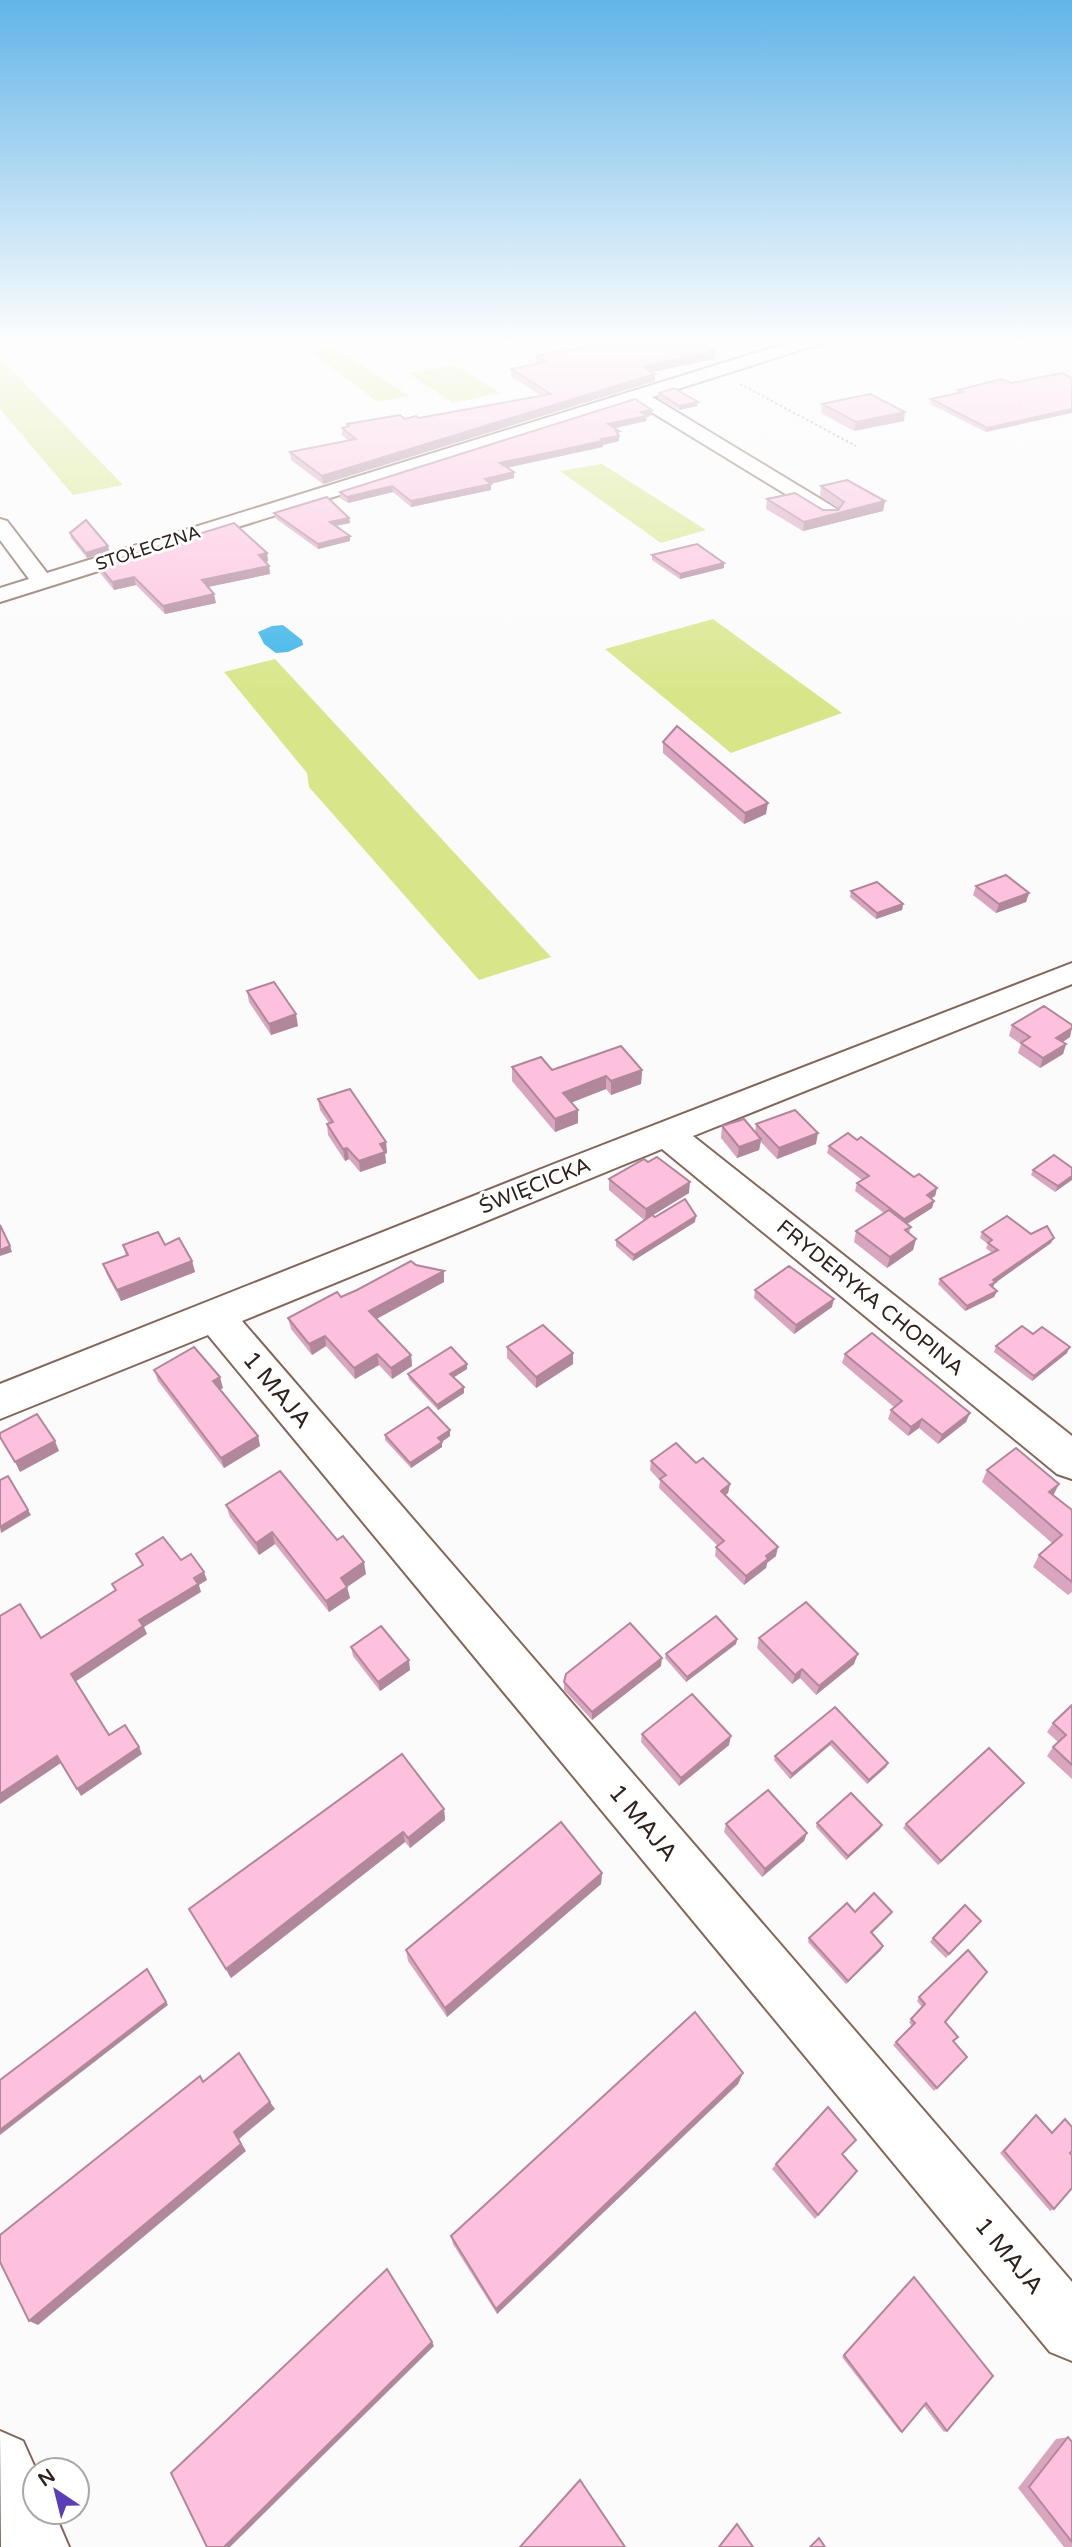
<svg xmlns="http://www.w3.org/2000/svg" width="1072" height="2547" viewBox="0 0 1072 2547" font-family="'Varela Round',sans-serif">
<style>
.green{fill:#d8e689}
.water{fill:#39b3e8}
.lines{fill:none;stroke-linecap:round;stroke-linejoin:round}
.minor-casing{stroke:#83675a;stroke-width:4}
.path{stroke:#a49f9c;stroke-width:2;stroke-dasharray:2.5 2.5;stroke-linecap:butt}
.minor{fill:#fff;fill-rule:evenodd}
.wall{fill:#daa6bf}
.shaded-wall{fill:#b1879b}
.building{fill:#fdc1de;stroke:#b1879b;stroke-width:2}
.labels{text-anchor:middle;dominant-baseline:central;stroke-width:6;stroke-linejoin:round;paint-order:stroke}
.far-street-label{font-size:18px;fill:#2e221c;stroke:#fff}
.street-label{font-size:21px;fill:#2e221c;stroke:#fff}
.near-street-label{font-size:24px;fill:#2e221c;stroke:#fff}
</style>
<rect width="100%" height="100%" fill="#fbfbfb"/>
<!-- green -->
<g class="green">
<path d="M 336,347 L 409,396 L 378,402 L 310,352 Z"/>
<path d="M 0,359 L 1,359 L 123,485 L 73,495 L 0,409 Z"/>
<path d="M 455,365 L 500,393 L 453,403 L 408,373 Z"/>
<path d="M 602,464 L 706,530 L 661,543 L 560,471 Z"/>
<path d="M 713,619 L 842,713 L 731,753 L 605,649 Z"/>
<path d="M 275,659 L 551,957 L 479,980 L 309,787 L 307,773 L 224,672 Z"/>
</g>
<!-- water -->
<path class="water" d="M 283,625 L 302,640 L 303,645 L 288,652 L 276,653 L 264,644 L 258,632 L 272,626 Z"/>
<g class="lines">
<defs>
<g id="minor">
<path d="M 800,339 L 825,339 L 823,343 L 652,397 L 837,509 L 840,513 L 837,517 L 823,517 L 635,402 L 0,602 L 0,588 L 29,579 L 0,540 L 0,519 L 7,521 L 47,573 Z"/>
<path d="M 1072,963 L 1072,984 L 693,1136 L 1072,1436 L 1072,1479 L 1057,1474 L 662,1149 L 242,1321 L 1072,2282 L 1072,2361 L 1050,2352 L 208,1335 L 0,1419 L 0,1384 L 559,1162 Z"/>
<path d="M 0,2431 L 23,2441 L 36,2470 L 35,2512 L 54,2512 L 69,2547 L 1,2547 Z"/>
</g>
</defs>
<!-- minor casing -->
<use href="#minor" class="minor-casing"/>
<!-- path -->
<path class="path" d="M 740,384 L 856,446"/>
<!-- minor -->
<use href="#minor" class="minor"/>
</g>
<!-- wall -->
<g class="wall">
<path d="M 622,339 L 692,339 L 715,359 L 652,372 L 655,374 L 655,381 L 323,484 L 291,460 L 290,452 L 349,441 L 342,435 L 342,428 L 347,427 L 347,424 L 405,419 L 419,418 L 541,396 L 511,376 L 511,369 L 537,364 L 536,356 L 623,339 Z"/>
<path d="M 1012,383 L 986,432 L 930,404 L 931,399 L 957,393 L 958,390 Z"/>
<path d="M 659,393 L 697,406 L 679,410 L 658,398 Z"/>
<path d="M 822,404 L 904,421 L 854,431 L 821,413 Z"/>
<path d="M 652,410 L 652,415 L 647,416 L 646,421 L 614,428 L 619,431 L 619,441 L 603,445 L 603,447 L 507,468 L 514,478 L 491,484 L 491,490 L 411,507 L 393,492 L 348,503 L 340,498 L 340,492 Z"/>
<path d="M 821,486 L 885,501 L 883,511 L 803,531 L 766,509 L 767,499 L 823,510 L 838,510 L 839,509 L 820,496 Z"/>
<path d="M 274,513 L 349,518 L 350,523 L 335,526 L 350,536 L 350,541 L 318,549 L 275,518 Z"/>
<path d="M 70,533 L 108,546 L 109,551 L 87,558 L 71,538 Z"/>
<path d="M 267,553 L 268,561 L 265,562 L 269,566 L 270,574 L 208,587 L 216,603 L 165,614 L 136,585 L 114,590 L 100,573 L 98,565 Z"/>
<path d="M 652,555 L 724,568 L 680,579 L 652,560 Z"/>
<path d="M 663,742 L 766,814 L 744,824 L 663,753 Z"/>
<path d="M 976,886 L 1029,893 L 1026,902 L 996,913 L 973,895 Z"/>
<path d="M 851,891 L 903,904 L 902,910 L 876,919 L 850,897 Z"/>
<path d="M 247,991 L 298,1026 L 271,1035 L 249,1002 Z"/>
<path d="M 1012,1025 L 1070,1037 L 1063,1042 L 1066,1044 L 1063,1054 L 1040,1068 L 1018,1053 L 1021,1044 L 1009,1036 Z"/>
<path d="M 512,1067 L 552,1070 L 642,1070 L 641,1084 L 611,1095 L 606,1089 L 571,1102 L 578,1110 L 578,1123 L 555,1132 L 512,1081 Z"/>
<path d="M 318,1099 L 386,1142 L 387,1153 L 385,1154 L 386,1163 L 360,1172 L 349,1159 L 345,1161 L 328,1135 L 327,1124 L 329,1123 L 320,1110 Z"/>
<path d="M 756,1124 L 816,1144 L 777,1159 L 761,1142 L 759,1150 L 737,1158 L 721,1138 L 722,1126 L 755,1132 Z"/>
<path d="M 857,1140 L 914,1177 L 937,1188 L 935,1196 L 931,1198 L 934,1201 L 932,1208 L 907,1224 L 911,1227 L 909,1234 L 916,1239 L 913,1250 L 887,1268 L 854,1242 L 856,1231 L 884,1213 L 855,1191 L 857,1183 L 862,1180 L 827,1153 L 829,1146 Z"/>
<path d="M 1072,1168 L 1055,1192 L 1031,1175 L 1033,1170 Z"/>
<path d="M 609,1179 L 689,1193 L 653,1215 L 655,1217 L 695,1222 L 633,1261 L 616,1246 L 616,1240 L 644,1220 L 609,1190 Z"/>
<path d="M 982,1232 L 1031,1234 L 1051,1243 L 995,1283 L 993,1287 L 997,1291 L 994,1297 L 965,1311 L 938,1284 L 940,1279 L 992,1253 L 986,1248 L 988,1244 L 980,1238 Z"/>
<path d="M 123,1245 L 165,1245 L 192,1261 L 195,1272 L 121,1301 L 107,1275 L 103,1264 L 126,1256 Z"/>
<path d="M 416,1265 L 444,1282 L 376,1319 L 411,1355 L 412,1366 L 392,1379 L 379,1365 L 355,1379 L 326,1346 L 312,1355 L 291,1329 L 288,1318 Z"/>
<path d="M 755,1290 L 832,1307 L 794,1334 L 754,1298 Z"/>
<path d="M 1033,1334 L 1067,1353 L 1032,1381 L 994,1352 L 996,1346 Z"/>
<path d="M 507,1347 L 573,1364 L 536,1388 L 507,1358 Z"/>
<path d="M 845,1354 L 970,1413 L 966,1422 L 938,1444 L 919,1428 L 908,1436 L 888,1419 L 891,1410 L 894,1407 L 842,1363 Z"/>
<path d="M 467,1364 L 467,1369 L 454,1377 L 464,1393 L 438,1410 L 409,1379 L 408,1374 Z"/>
<path d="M 154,1370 L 223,1388 L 220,1389 L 258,1436 L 260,1446 L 224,1468 L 158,1381 Z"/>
<path d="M 450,1430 L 450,1436 L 441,1442 L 442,1447 L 411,1468 L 385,1440 L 385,1435 Z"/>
<path d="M 651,1461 L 696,1463 L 730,1484 L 728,1493 L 725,1495 L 776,1556 L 767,1563 L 766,1568 L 744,1585 L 715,1556 L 716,1547 L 718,1546 L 659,1488 L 660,1481 L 650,1470 Z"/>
<path d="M 987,1470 L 1053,1495 L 1072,1510 L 1072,1592 L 1068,1595 L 1033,1567 L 1039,1555 L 1052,1543 L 982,1482 Z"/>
<path d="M 226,1505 L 366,1574 L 347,1587 L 350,1598 L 329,1612 L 275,1544 L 259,1555 L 230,1517 Z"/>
<path d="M 759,1638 L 854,1664 L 816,1695 L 800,1678 L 792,1684 L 757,1648 Z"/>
<path d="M 737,1639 L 736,1644 L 686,1682 L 665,1658 L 666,1654 Z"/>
<path d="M 351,1647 L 410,1670 L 380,1691 L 353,1656 Z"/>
<path d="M 661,1666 L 592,1720 L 564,1690 L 564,1682 Z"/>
<path d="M 1072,1705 L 1072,1779 L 1047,1756 L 1053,1747 L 1058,1742 L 1047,1732 L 1053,1723 Z"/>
<path d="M 835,1707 L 888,1763 L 886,1767 L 867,1784 L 830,1745 L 790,1779 L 774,1760 L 775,1756 Z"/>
<path d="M 642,1734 L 729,1745 L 679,1786 L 641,1742 Z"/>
<path d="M 1021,1787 L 938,1865 L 903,1828 L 906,1824 Z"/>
<path d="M 444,1809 L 445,1820 L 410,1848 L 405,1842 L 231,1978 L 195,1919 Z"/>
<path d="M 817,1823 L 882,1825 L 880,1829 L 846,1860 L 816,1827 Z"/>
<path d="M 726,1824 L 807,1833 L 804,1841 L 762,1877 L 724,1832 Z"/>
<path d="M 602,1873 L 601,1884 L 447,2017 L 408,1961 L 406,1950 Z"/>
<path d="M 855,1912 L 892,1912 L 889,1916 L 872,1933 L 881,1950 L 846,1984 L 808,1942 L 809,1938 Z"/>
<path d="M 981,1921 L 946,1958 L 930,1942 L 933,1938 Z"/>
<path d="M 919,1997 L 945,2022 L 954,2042 L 967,2057 L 934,2091 L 893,2045 L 912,2026 L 909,2022 L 922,2007 L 917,2001 Z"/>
<path d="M 743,2073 L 738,2084 L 497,2314 L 453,2244 L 451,2236 Z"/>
<path d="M 1036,2115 L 1052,2133 L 1065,2119 L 1070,2153 L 1054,2209 L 1050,2211 L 1000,2153 Z"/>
<path d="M 776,2164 L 857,2171 L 815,2219 L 772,2169 Z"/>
<path d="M 914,2277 L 947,2431 L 944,2432 L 924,2406 L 902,2432 L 900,2432 L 842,2357 Z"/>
<path d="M 1068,2437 L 1072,2442 L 1072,2547 L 1064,2547 L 1018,2488 L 1056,2439 Z"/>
<path d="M 736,2524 L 737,2524 L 753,2547 L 718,2547 Z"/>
</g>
<!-- shaded-wall -->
<g class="shaded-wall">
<path d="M 716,351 L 715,359 L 642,374 L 643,367 Z"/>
<path d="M 655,374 L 655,381 L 323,484 L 322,476 Z"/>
<path d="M 698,402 L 697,406 L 679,410 L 679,406 Z"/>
<path d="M 1072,409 L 1072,413 L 986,432 L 987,428 Z"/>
<path d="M 652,410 L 652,415 L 647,416 L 646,421 L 607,430 L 608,424 L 641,412 Z"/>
<path d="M 905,412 L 904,421 L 854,431 L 856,422 Z"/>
<path d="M 616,431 L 619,431 L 619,441 L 603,445 L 603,447 L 500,469 L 500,463 L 601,439 Z"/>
<path d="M 514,472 L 514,478 L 485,485 L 485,479 Z"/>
<path d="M 491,484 L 491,490 L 411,507 L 411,501 Z"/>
<path d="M 392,486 L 393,492 L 348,503 L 347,497 Z"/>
<path d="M 885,501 L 883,511 L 803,531 L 804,522 Z"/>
<path d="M 349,518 L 350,523 L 330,527 L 330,522 Z"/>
<path d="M 350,536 L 350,541 L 318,549 L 318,544 Z"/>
<path d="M 108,546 L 109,551 L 87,558 L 86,553 Z"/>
<path d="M 267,553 L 268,561 L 260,563 L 259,555 Z"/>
<path d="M 724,563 L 724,568 L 680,579 L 680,574 Z"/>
<path d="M 269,566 L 270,574 L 203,588 L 202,580 Z"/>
<path d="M 134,577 L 136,585 L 114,590 L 112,582 Z"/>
<path d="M 214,594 L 216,603 L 165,614 L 163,606 Z"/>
<path d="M 768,803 L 766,814 L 744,824 L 745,813 Z"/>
<path d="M 1029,893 L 1026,902 L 996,913 L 999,904 Z"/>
<path d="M 903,904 L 902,910 L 876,919 L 877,913 Z"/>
<path d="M 296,1014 L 298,1026 L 271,1035 L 269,1024 Z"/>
<path d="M 1072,1028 L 1070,1037 L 1053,1048 L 1056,1038 Z"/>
<path d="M 1066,1044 L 1063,1054 L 1040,1068 L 1043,1058 Z"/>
<path d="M 642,1070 L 641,1084 L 611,1095 L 611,1081 Z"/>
<path d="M 606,1076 L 606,1089 L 563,1106 L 563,1093 Z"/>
<path d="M 578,1110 L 578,1123 L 555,1132 L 555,1119 Z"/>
<path d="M 818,1133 L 816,1144 L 777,1159 L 779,1148 Z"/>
<path d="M 761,1139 L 759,1150 L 737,1158 L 739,1147 Z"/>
<path d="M 386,1142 L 387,1153 L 385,1154 L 386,1163 L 360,1172 L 359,1161 L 380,1144 Z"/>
<path d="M 347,1148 L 349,1159 L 345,1161 L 343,1149 Z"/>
<path d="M 1072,1176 L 1072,1180 L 1055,1192 L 1058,1186 Z"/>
<path d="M 690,1182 L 689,1193 L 645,1220 L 646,1209 Z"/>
<path d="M 937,1188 L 935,1196 L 924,1203 L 927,1195 Z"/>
<path d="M 934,1201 L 932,1208 L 902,1227 L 904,1219 Z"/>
<path d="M 696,1216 L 695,1222 L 633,1261 L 634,1255 Z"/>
<path d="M 1054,1238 L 1051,1243 L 995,1283 L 993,1287 L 988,1290 L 993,1280 Z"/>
<path d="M 916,1239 L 913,1250 L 887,1268 L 890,1257 Z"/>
<path d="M 10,1246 L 12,1252 L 0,1256 L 0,1250 Z"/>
<path d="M 192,1261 L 195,1272 L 121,1301 L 117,1290 Z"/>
<path d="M 444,1271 L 444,1282 L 371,1322 L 369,1311 Z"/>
<path d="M 997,1291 L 994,1297 L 965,1311 L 967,1306 Z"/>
<path d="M 834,1299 L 832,1307 L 794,1334 L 796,1325 Z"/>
<path d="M 325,1336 L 326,1346 L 312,1355 L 309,1344 Z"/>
<path d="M 1070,1347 L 1067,1353 L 1032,1381 L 1034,1376 Z"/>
<path d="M 573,1353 L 573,1364 L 536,1388 L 536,1377 Z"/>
<path d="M 377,1354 L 379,1365 L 355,1379 L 354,1368 Z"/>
<path d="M 411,1355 L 412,1366 L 392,1379 L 391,1368 Z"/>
<path d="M 467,1364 L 467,1369 L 451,1379 L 450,1374 Z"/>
<path d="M 220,1377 L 223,1388 L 216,1392 L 213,1381 Z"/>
<path d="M 464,1387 L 464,1393 L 438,1410 L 437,1405 Z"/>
<path d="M 970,1413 L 966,1422 L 938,1444 L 942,1435 Z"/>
<path d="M 922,1419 L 919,1428 L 908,1436 L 911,1427 Z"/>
<path d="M 450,1430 L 450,1436 L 439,1444 L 438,1438 Z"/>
<path d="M 258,1436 L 260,1446 L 224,1468 L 221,1458 Z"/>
<path d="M 55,1441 L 59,1451 L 20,1472 L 15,1462 Z"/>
<path d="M 442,1442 L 442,1447 L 411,1468 L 410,1463 Z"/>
<path d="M 730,1484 L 728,1493 L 719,1500 L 721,1491 Z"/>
<path d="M 1059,1484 L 1053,1496 L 1049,1492 Z"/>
<path d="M 28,1510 L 31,1515 L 1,1533 L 0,1527 Z"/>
<path d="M 272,1532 L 275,1544 L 259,1555 L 256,1543 Z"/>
<path d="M 778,1547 L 776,1556 L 767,1563 L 766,1568 L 744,1585 L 746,1576 L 766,1556 Z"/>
<path d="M 364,1562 L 366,1574 L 347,1587 L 350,1598 L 329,1612 L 326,1601 L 341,1578 Z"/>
<path d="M 204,1572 L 207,1580 L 199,1585 L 201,1592 L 144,1627 L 147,1634 L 75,1682 L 71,1674 L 139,1620 Z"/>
<path d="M 737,1639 L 736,1644 L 686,1682 L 687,1677 Z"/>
<path d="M 858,1654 L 854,1664 L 816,1695 L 819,1686 Z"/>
<path d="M 662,1658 L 661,1666 L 592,1720 L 592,1712 Z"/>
<path d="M 409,1660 L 410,1670 L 380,1691 L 378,1682 Z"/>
<path d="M 802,1669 L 800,1678 L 792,1684 L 795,1675 Z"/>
<path d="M 731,1736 L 729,1745 L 679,1786 L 681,1778 Z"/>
<path d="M 832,1741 L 830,1745 L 790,1779 L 792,1774 Z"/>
<path d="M 139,1747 L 142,1754 L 81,1796 L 77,1789 Z"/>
<path d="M 57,1756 L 61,1763 L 0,1804 L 0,1794 Z"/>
<path d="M 888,1763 L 886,1767 L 867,1784 L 869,1780 Z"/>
<path d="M 1024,1783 L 1021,1787 L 938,1865 L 941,1861 Z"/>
<path d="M 444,1809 L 445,1820 L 410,1848 L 408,1838 Z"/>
<path d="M 882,1825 L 880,1829 L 846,1860 L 848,1856 Z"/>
<path d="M 403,1832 L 405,1842 L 231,1978 L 226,1969 Z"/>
<path d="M 807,1833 L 804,1841 L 762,1877 L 765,1869 Z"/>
<path d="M 602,1873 L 601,1884 L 447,2017 L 445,2008 Z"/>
<path d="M 892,1912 L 889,1916 L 869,1936 L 871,1932 Z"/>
<path d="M 883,1946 L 881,1950 L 846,1984 L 848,1981 Z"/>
<path d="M 147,1969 L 168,2005 L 0,2135 L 0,2130 Z"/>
<path d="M 743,2073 L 738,2084 L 497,2314 L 496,2309 Z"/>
<path d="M 270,2102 L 275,2109 L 239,2139 L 246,2151 L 38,2325 L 29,2321 L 234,2132 Z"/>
<path d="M 432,2342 L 434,2346 L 230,2547 L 224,2547 Z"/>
</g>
<!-- building -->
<g class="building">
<path d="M 627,339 L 692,339 L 716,351 L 643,367 L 655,374 L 322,476 L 290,452 L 356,439 L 342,428 L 349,426 L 347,424 L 400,415 L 405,419 L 416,416 L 419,418 L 551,394 L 511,369 L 546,362 L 536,356 Z"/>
<path d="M 1062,373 L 1072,378 L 1072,409 L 987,428 L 931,399 L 963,392 L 958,390 L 1001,379 L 1012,383 Z"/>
<path d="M 674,388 L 698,402 L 679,406 L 659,393 Z"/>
<path d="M 870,394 L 905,412 L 856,422 L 822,404 Z"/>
<path d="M 635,399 L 652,410 L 641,412 L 647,416 L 608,424 L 619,431 L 616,431 L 619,436 L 601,439 L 603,441 L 500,463 L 514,472 L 485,479 L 491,484 L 411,501 L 392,486 L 347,497 L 340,492 Z"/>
<path d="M 847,480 L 885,501 L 804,522 L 767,499 L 795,493 L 823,510 L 838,510 L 844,502 L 821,486 Z"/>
<path d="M 327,497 L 349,518 L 330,522 L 350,536 L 318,544 L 274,513 Z"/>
<path d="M 86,520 L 108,546 L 86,553 L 70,533 Z"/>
<path d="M 234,523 L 267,553 L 259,555 L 269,566 L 202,580 L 214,594 L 163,606 L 134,577 L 112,582 L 98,565 Z"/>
<path d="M 697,544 L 724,563 L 680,574 L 652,555 Z"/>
<path d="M 677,726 L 768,803 L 745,813 L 663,742 Z"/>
<path d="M 1006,875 L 1029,893 L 999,904 L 976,886 Z"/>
<path d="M 877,882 L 903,904 L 877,913 L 851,891 Z"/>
<path d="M 274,982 L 296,1014 L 269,1024 L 247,991 Z"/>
<path d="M 1044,1006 L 1072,1025 L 1072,1028 L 1056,1038 L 1066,1044 L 1043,1058 L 1021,1043 L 1030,1037 L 1012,1025 Z"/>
<path d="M 621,1046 L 642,1070 L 611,1081 L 606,1076 L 563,1093 L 578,1110 L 555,1119 L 512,1067 L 541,1057 L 552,1070 Z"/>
<path d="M 350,1089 L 386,1142 L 380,1144 L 385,1152 L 359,1161 L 347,1148 L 343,1149 L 327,1124 L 333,1122 L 318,1099 Z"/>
<path d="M 795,1110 L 818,1133 L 779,1148 L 756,1124 Z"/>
<path d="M 744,1119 L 761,1139 L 739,1147 L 722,1126 Z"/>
<path d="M 848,1133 L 857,1140 L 861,1137 L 914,1177 L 919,1174 L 937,1188 L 927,1195 L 934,1201 L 904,1219 L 857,1183 L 869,1176 L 829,1146 Z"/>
<path d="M 1054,1155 L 1072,1168 L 1072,1176 L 1058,1186 L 1033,1170 Z"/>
<path d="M 657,1157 L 690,1182 L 646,1209 L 609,1179 L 644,1159 L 648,1162 Z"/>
<path d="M 685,1199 L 696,1216 L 634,1255 L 616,1240 L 652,1215 L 655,1217 Z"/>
<path d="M 889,1210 L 911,1227 L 905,1230 L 916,1239 L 890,1257 L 856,1231 Z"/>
<path d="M 1007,1216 L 1031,1234 L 1047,1226 L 1054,1238 L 993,1280 L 996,1282 L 990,1285 L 997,1291 L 967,1306 L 940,1279 L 998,1250 L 988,1243 L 992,1240 L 982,1232 Z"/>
<path d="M 0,1225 L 10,1246 L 0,1250 Z"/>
<path d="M 158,1232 L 165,1245 L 179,1238 L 192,1261 L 117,1290 L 103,1264 L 128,1255 L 123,1245 Z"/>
<path d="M 411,1261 L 416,1265 L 444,1271 L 369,1311 L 411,1355 L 391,1368 L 377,1354 L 354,1368 L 325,1336 L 309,1344 L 288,1318 L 337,1292 L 341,1297 L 357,1290 Z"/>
<path d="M 789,1266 L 834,1299 L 796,1325 L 755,1290 Z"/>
<path d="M 543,1325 L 573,1353 L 536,1377 L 507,1347 Z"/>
<path d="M 1022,1326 L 1033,1334 L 1042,1327 L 1070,1347 L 1034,1376 L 996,1346 Z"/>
<path d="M 872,1333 L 970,1413 L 942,1435 L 922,1419 L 911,1427 L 891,1410 L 902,1401 L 845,1354 Z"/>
<path d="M 194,1347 L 220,1377 L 213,1381 L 258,1436 L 221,1458 L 154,1370 Z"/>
<path d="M 451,1347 L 467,1364 L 450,1374 L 464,1387 L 437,1405 L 408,1374 Z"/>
<path d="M 428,1407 L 450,1430 L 438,1438 L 442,1442 L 410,1463 L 385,1435 Z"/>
<path d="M 37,1414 L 55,1441 L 15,1462 L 0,1437 L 0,1433 Z"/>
<path d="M 676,1443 L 696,1463 L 703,1458 L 730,1484 L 721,1491 L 778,1547 L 766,1556 L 768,1559 L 746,1576 L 716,1547 L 724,1541 L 660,1479 L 666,1475 L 651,1461 Z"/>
<path d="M 1016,1448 L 1059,1484 L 1049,1492 L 1072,1510 L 1072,1582 L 1039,1555 L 1062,1535 L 987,1470 Z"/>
<path d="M 280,1471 L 337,1540 L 343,1536 L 364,1562 L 341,1578 L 347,1587 L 326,1601 L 272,1532 L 256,1543 L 226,1505 Z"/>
<path d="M 8,1476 L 28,1510 L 0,1527 L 0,1480 Z"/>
<path d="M 163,1537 L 181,1560 L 191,1554 L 204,1572 L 194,1578 L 198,1584 L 139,1620 L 143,1626 L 71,1674 L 109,1735 L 125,1725 L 139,1747 L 77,1789 L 57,1756 L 0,1794 L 0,1616 L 20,1604 L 41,1638 L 116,1590 L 112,1584 L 143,1565 L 136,1554 Z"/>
<path d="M 806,1602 L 858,1654 L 819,1686 L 802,1669 L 795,1675 L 759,1638 Z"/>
<path d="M 716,1616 L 737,1639 L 687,1677 L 666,1654 Z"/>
<path d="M 630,1623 L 662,1658 L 592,1712 L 564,1682 L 566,1674 Z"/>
<path d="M 381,1626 L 409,1660 L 378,1682 L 351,1647 Z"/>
<path d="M 692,1694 L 731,1736 L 681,1778 L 642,1734 Z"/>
<path d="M 1072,1705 L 1072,1765 L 1053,1747 L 1066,1735 L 1053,1723 Z"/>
<path d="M 835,1707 L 888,1763 L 869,1780 L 832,1741 L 792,1774 L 775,1756 Z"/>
<path d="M 989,1748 L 1024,1783 L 941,1861 L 906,1824 Z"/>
<path d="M 402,1754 L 444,1809 L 408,1838 L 403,1832 L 226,1969 L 189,1909 Z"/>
<path d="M 768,1790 L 807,1833 L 765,1869 L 726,1824 Z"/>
<path d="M 851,1793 L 882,1825 L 848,1856 L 817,1823 Z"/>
<path d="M 561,1822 L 602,1873 L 445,2008 L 406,1950 Z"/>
<path d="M 874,1893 L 892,1912 L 871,1932 L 883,1946 L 848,1981 L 809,1938 L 847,1903 L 855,1912 Z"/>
<path d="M 965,1905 L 981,1921 L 949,1954 L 933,1938 Z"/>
<path d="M 968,1950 L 987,1972 L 945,2022 L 958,2037 L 953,2041 L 967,2057 L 937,2088 L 896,2042 L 915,2023 L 911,2019 L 925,2004 L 919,1997 Z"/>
<path d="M 147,1969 L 166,2002 L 0,2130 L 0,2080 Z"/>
<path d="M 695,2012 L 743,2073 L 496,2309 L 451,2236 Z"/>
<path d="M 239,2053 L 270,2102 L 234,2132 L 241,2144 L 29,2321 L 0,2262 L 0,2235 L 200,2076 L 203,2082 Z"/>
<path d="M 828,2107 L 856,2140 L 842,2154 L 857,2171 L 818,2215 L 776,2164 Z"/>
<path d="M 1036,2115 L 1052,2133 L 1065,2119 L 1072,2127 L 1072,2151 L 1070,2153 L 1072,2155 L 1072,2188 L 1054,2209 L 1004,2151 Z"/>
<path d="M 387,2269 L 432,2342 L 224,2547 L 207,2547 L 171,2473 Z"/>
<path d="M 914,2277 L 993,2376 L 947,2431 L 926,2403 L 902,2432 L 844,2355 Z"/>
<path d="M 1068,2437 L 1072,2442 L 1072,2542 L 1029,2487 Z"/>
<path d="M 580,2480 L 625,2547 L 520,2547 Z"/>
<path d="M 737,2524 L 753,2547 L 719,2547 Z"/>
<path d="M 819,2538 L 825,2547 L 810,2547 Z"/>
</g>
<!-- sky -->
<linearGradient id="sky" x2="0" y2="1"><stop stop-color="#62b4e8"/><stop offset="0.49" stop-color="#fdfdfd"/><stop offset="1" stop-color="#fdfdfd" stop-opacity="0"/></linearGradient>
<rect width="1072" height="695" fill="url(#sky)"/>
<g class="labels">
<!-- far-street labels -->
<g class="far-street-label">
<text transform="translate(148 548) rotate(-18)">STOŁECZNA</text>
</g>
<!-- street labels -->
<g class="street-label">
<text transform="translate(535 1186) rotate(-22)">ŚWIĘCICKA</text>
<text transform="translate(870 1298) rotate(39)">FRYDERYKA CHOPINA</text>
</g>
<!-- near-street labels -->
<g class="near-street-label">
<text transform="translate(277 1390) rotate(50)">1 MAJA</text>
<text transform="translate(643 1823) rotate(50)">1 MAJA</text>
<text transform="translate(1009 2256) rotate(50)">1 MAJA</text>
</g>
</g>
<!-- north arrow -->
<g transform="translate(56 2491) rotate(325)"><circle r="33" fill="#ffffff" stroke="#aba7a4" stroke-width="2"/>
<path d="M0-5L12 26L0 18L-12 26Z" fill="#593eb6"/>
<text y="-10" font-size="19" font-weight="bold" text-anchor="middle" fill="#2e221c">N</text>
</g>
</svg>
